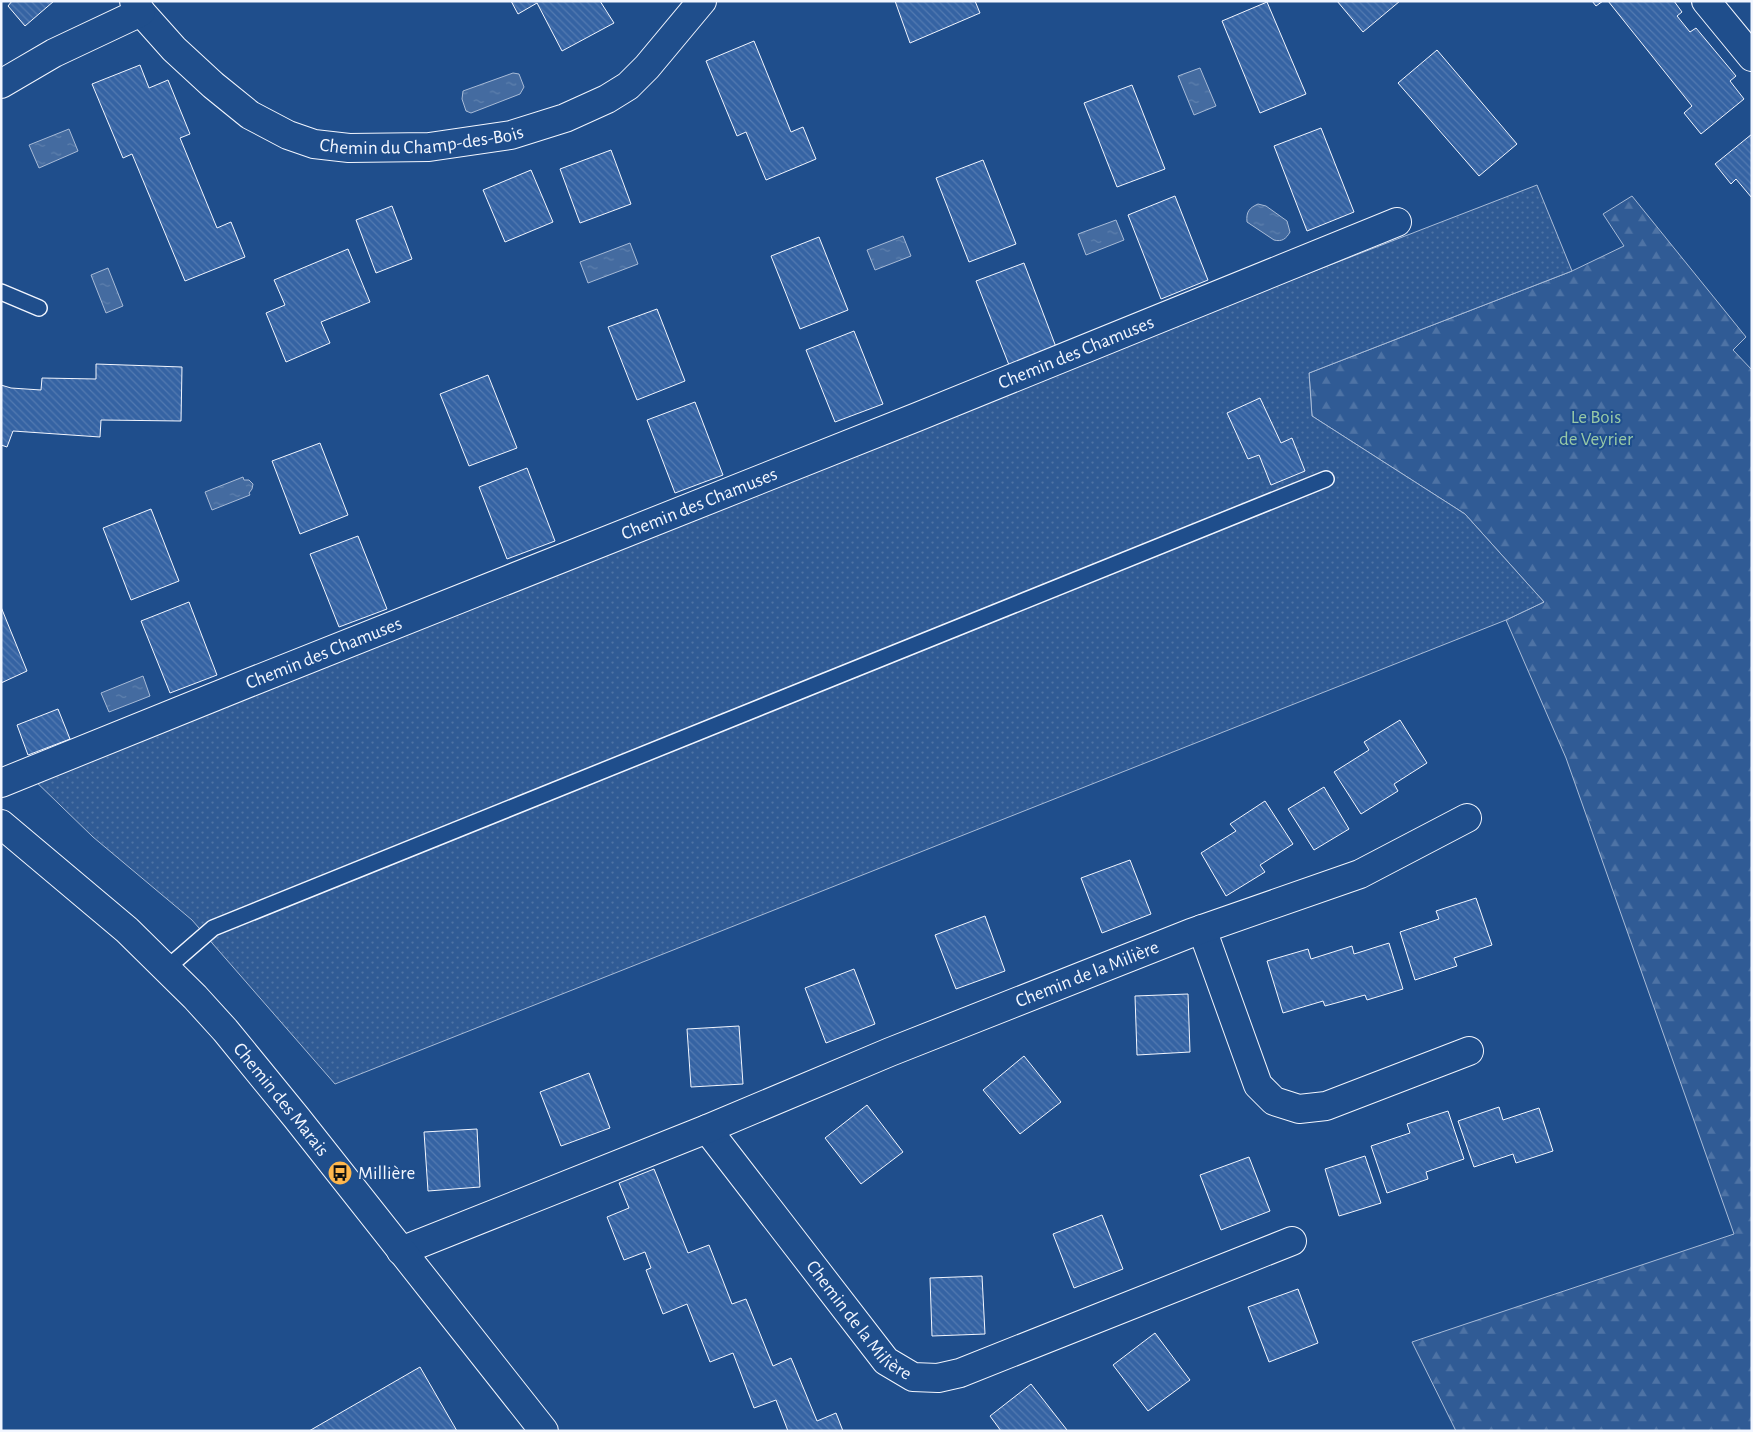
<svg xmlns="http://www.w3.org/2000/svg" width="1753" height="1432" viewBox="0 0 1753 1432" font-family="'Alegreya Sans',sans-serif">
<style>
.forest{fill:url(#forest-firs);stroke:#a8bbd7}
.garden{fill:url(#garden-dots);stroke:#a8bbd7}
.water{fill:url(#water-ripples);stroke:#a8bbd7}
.building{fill:url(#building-back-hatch);stroke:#f2f6ff}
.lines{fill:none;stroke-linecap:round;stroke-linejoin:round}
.lane-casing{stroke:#f2f6ff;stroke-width:18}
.street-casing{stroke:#f2f6ff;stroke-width:30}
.secondary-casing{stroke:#f2f6ff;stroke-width:30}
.lane{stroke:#1f4e8c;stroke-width:15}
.street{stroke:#1f4e8c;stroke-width:28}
.secondary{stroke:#1f4e8c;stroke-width:28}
.labels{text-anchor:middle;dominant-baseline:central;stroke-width:4;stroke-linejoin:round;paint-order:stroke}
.street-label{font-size:19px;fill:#f2f6ff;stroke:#1f4e8c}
.park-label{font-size:19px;fill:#97c8a6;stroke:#1f4e8c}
.poi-label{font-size:19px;fill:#f2f6ff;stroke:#1f4e8c;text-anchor:start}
</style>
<defs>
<pattern id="forest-firs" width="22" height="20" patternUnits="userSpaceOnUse" patternTransform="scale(1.25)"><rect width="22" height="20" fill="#305b95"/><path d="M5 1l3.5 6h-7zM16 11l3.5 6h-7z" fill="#4e73a5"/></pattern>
<pattern id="garden-dots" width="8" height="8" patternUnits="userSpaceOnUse" patternTransform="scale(1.25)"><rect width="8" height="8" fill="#305b95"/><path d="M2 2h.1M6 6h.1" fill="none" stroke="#4e73a5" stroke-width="1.8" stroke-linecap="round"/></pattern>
<pattern id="water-ripples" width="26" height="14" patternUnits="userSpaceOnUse" patternTransform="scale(1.25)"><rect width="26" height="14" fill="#446ba0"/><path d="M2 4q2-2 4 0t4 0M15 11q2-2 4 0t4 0" fill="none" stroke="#5f81ae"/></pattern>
<pattern id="building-back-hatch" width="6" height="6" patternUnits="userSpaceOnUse" patternTransform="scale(1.25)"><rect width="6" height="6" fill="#3563a3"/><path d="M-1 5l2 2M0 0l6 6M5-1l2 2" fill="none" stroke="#537ab1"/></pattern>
</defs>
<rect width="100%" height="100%" fill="#1f4e8c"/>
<!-- forest -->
<path class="forest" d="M 1632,196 L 1746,337 L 1733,350 L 1752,370 L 1752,1431 L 1456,1431 L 1412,1342 L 1734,1234 L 1566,758 L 1506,620 L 1544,602 L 1465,514 L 1312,416 L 1309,373 L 1572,271 L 1624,246 L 1603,214 Z"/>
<!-- garden -->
<path class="garden" d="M 1537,185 L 1572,271 L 1309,373 L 1312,416 L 1465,514 L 1544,602 L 1506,620 L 335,1084 L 192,920 L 93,837 L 28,774 L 251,682 Z"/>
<!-- water -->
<g class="water">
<path d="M 1200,68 L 1216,106 L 1194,115 L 1178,76 Z"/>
<path d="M 513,73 L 519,74 L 524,87 L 520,94 L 471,113 L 466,111 L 462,99 L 463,91 Z"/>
<path d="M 69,129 L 78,151 L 39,168 L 29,145 Z"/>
<path d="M 1258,204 L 1266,206 L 1287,221 L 1290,232 C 1286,239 1282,242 1274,240 L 1247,222 C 1246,212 1249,208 1258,204 Z"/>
<path d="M 1116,220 L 1124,240 L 1086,255 L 1078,234 Z"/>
<path d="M 903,236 L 911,256 L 875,270 L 867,250 Z"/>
<path d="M 630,243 L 638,264 L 588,283 L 580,262 Z"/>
<path d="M 108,268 L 123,306 L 106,313 L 91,275 Z"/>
<path d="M 243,477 L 244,480 L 249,480 L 253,484 L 252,489 L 249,493 L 250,495 L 212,510 L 205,492 Z"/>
<path d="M 143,676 L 150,696 L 109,712 L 101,693 Z"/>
</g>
<!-- building -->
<g class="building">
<path d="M 12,1 L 54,1 L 25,26 L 8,6 Z"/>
<path d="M 511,1 L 600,1 L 614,23 L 562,51 L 537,3 L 518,14 Z"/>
<path d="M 895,1 L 975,1 L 980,13 L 910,43 Z"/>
<path d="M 1337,1 L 1400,1 L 1363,32 Z"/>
<path d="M 1592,1 L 1603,1 L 1596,6 Z"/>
<path d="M 1608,1 L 1674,1 L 1682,12 L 1677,16 L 1690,32 L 1696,28 L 1736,76 L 1730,81 L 1744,99 L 1701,134 L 1684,113 L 1692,106 Z"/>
<path d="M 1267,2 L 1306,94 L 1260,113 L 1222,21 Z"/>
<path d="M 754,41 L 791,132 L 803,127 L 816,159 L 766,180 L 746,132 L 737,136 L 706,61 Z"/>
<path d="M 1437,50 L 1517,144 L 1479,176 L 1398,83 Z"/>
<path d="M 140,65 L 149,88 L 168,80 L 190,134 L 180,138 L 217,228 L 231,222 L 245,257 L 185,281 L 132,154 L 123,158 L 92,84 Z"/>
<path d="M 1132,85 L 1165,169 L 1117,187 L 1084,103 Z"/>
<path d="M 1321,128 L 1354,212 L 1307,231 L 1274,146 Z"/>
<path d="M 1752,134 L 1752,198 L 1736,179 L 1731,184 L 1715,164 Z"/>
<path d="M 611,150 L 631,204 L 580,223 L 560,169 Z"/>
<path d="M 983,160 L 1016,244 L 969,262 L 936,178 Z"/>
<path d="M 531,170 L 553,222 L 505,242 L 483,190 Z"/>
<path d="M 1175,196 L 1208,280 L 1161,299 L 1128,215 Z"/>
<path d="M 392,206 L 412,259 L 376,273 L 356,220 Z"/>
<path d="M 819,237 L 848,310 L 800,329 L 771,256 Z"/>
<path d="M 348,249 L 370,302 L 321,322 L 330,343 L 286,362 L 266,313 L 285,305 L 274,280 Z"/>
<path d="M 1024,263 L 1056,347 L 1009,365 L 976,281 Z"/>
<path d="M 657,309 L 685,381 L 637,400 L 608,327 Z"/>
<path d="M 854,331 L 883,404 L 835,422 L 806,350 Z"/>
<path d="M 96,364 L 182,367 L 181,421 L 101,420 L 100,437 L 13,431 L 7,447 L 1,445 L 1,385 L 11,388 L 41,390 L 42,378 L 96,379 Z"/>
<path d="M 488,375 L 517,448 L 469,466 L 440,394 Z"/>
<path d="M 1260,398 L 1281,443 L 1292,438 L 1305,471 L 1271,485 L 1259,455 L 1248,459 L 1227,413 Z"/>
<path d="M 695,402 L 723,475 L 675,493 L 647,420 Z"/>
<path d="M 320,443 L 348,515 L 300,534 L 272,461 Z"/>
<path d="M 527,468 L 555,541 L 507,559 L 479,487 Z"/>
<path d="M 151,509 L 179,581 L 131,600 L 103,528 Z"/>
<path d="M 358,536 L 387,609 L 339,627 L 310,554 Z"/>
<path d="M 189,602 L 217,675 L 170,693 L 141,621 Z"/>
<path d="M 1,607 L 27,671 L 1,683 Z"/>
<path d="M 58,709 L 70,739 L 28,755 L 17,725 Z"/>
<path d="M 1400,720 L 1427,763 L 1394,784 L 1398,791 L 1361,814 L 1334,772 L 1369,750 L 1364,742 Z"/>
<path d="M 1324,787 L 1349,829 L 1314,850 L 1288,809 Z"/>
<path d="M 1265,801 L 1293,844 L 1260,865 L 1265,872 L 1226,896 L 1201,853 L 1236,831 L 1230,824 Z"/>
<path d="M 1130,860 L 1151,914 L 1102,933 L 1081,878 Z"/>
<path d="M 1476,898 L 1492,945 L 1454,958 L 1457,966 L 1415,980 L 1400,932 L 1439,919 L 1436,911 Z"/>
<path d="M 985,916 L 1005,971 L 956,989 L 935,935 Z"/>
<path d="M 1389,943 L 1403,989 L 1367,1000 L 1365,995 L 1325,1006 L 1323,1001 L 1283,1013 L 1267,961 L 1308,949 L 1311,959 L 1352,946 L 1354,954 Z"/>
<path d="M 854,969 L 875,1024 L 826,1043 L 805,988 Z"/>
<path d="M 1188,994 L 1190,1052 L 1137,1055 L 1135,996 Z"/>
<path d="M 739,1026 L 743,1084 L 691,1087 L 687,1029 Z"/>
<path d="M 1024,1056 L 1061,1102 L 1020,1134 L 983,1090 Z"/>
<path d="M 589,1073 L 610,1128 L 561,1146 L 540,1092 Z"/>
<path d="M 867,1105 L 903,1152 L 861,1184 L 825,1138 Z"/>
<path d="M 1499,1107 L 1503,1120 L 1539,1108 L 1553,1151 L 1516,1163 L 1513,1154 L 1474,1167 L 1458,1121 Z"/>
<path d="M 1448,1111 L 1464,1159 L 1426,1172 L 1428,1179 L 1387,1193 L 1371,1146 L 1410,1133 L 1407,1124 Z"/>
<path d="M 477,1129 L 480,1187 L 428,1191 L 424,1132 Z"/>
<path d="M 1365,1156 L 1381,1203 L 1339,1216 L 1325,1169 Z"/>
<path d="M 1249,1157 L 1270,1211 L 1221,1230 L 1200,1175 Z"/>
<path d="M 654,1169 L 688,1253 L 709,1245 L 732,1304 L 746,1299 L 773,1366 L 791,1358 L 817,1421 L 836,1413 L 843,1431 L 788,1431 L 776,1400 L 754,1408 L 733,1353 L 710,1362 L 687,1304 L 663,1314 L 646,1270 L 651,1268 L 645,1252 L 624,1260 L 607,1217 L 629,1208 L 619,1183 Z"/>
<path d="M 1102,1215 L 1123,1269 L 1074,1288 L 1053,1234 Z"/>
<path d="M 982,1276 L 985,1334 L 932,1336 L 930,1278 Z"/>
<path d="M 1298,1289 L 1318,1343 L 1269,1362 L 1248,1307 Z"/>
<path d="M 1155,1333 L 1190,1380 L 1148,1411 L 1113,1365 Z"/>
<path d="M 420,1367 L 457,1431 L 309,1431 Z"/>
<path d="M 1031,1384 L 1067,1430 L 1066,1431 L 1001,1431 L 990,1416 Z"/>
</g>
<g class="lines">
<defs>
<g id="lane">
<path d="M 1,292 L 39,308"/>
<path d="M 167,968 L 213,928 L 1326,479"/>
</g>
<g id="street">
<path id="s1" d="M 134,1 L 141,12 L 174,49 L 213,85 L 250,115 L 288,135 L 314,144 L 349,148 L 429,147 L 511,135 L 565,118 L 607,99 L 628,86 L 647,67 L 702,1"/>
<path d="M 1706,1 L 1752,57"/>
<path d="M 1,84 L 54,53 L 141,12"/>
<path id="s2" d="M 1,783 L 251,682 L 917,417 L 1397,222"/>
<path d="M 1202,929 L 1258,1085 L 1274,1101 L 1299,1109 L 1326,1106 L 1469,1051"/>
<path id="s3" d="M 707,1129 L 886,1361 L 913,1377 L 938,1378 L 960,1373 L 1292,1241"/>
<path id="s4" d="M 401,1251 L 707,1129 L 890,1052 L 1191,933 L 1360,874 L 1467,818"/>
</g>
<g id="secondary">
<path id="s5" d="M 1,824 L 127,930 L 195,997 L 225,1030 L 296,1117 L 544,1431"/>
</g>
</defs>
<!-- lane casing -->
<use href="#lane" class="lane-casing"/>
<!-- street casing -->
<use href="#street" class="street-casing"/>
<!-- secondary casing -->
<use href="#secondary" class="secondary-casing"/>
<!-- lane -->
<use href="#lane" class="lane"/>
<!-- street -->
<use href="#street" class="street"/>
<!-- secondary -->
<use href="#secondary" class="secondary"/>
</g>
<!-- icons -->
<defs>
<symbol id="bus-disc" viewBox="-11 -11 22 22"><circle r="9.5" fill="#ffb74d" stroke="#1f4e8c"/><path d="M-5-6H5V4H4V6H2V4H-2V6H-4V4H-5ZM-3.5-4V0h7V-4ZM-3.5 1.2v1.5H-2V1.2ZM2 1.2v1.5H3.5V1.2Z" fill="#111"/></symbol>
</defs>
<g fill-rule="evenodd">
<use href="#bus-disc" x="326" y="1159" width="28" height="28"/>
</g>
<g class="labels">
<!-- street labels -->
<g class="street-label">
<text stroke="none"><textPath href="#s1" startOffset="342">Chemin du Champ-des-Bois</textPath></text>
<text stroke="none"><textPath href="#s2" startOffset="1158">Chemin des Chamuses</textPath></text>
<text stroke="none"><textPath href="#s2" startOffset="752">Chemin des Chamuses</textPath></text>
<text stroke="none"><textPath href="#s2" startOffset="348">Chemin des Chamuses</textPath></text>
<text stroke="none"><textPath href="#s4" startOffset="740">Chemin de la Milière</textPath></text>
<text stroke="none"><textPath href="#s5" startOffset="394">Chemin des Marais</textPath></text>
<text stroke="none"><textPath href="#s3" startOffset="245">Chemin de la Milière</textPath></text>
</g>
<!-- park labels -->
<g class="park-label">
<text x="1596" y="417">Le Bois<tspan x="1596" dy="22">de Veyrier</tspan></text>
</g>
<!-- poi labels -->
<g class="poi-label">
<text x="358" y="1173">Millière</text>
</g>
</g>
<!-- border -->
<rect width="1753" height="1432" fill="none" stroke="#f2f6ff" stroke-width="5"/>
</svg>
